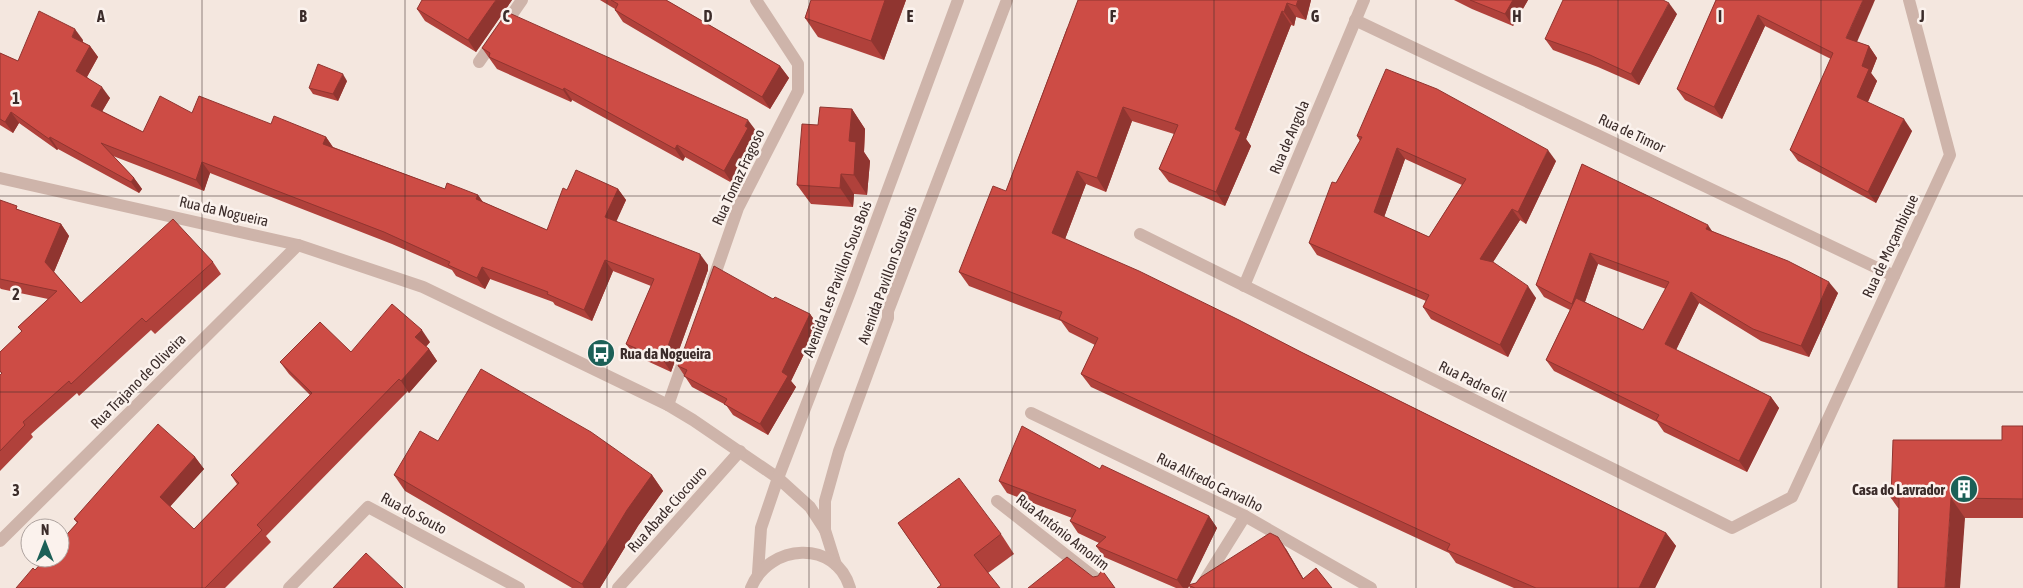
<svg xmlns="http://www.w3.org/2000/svg" width="2023" height="588" viewBox="0 0 2023 588" font-family="'Asap Condensed',sans-serif">
<style>
.lines{fill:none;stroke-linecap:round;stroke-linejoin:round}
.minor{stroke:#ceb4aa;stroke-width:12}
.tertiary{stroke:#ceb4aa;stroke-width:12}
.wall{fill:#b0413b;fill-rule:evenodd}
.shaded-wall{fill:#903530}
.building{fill:#cd4c45;stroke:#903530;fill-rule:evenodd}
.grid{fill:none;stroke:#3b2c2a;stroke-width:1;stroke-opacity:0.55}
.labels{text-anchor:middle;dominant-baseline:central;stroke-width:5;stroke-linejoin:round;paint-order:stroke}
.street-label{font-size:15px;fill:#3b2c2a;stroke:#fbf2ed}
.poi-label{font-size:15px;font-weight:bold;fill:#3b2c2a;stroke:#fbf2ed;text-anchor:start}
.grid-label{font-size:16px;text-anchor:middle;font-weight:bold;fill:#3b2c2a;stroke:#fbf2ed;stroke-width:5;stroke-linejoin:round;paint-order:stroke}
</style>
<rect width="100%" height="100%" fill="#f4e7df"/>
<g class="lines">
<!-- minor -->
<g class="minor">
<path d="M 1355,20 L 1894,276"/>
<path d="M 479,62 L 522,0"/>
<path d="M 0,178 L 298,245 L 423,287 L 668,405 L 693,420 L 778,478 L 810,507 L 825,530"/>
<path d="M 1140,234 L 1732,528 L 1792,497 L 1950,155 L 1909,0"/>
<path d="M 712,283 L 738,208 L 798,91 L 798,64 L 756,0"/>
<path d="M 1244,286 L 1364,0"/>
<path d="M 668,405 L 686,354"/>
<path d="M 1031,413 L 1245,516 L 1371,588"/>
<path d="M 997,501 L 1108,588"/>
<path d="M 0,541 L 298,245"/>
<path d="M 289,588 L 368,507 L 519,588"/>
<path d="M 618,588 L 740,451"/>
<path d="M 1200,588 L 1245,516"/>
</g>
<!-- tertiary -->
<g class="tertiary">
<path d="M 836,565 L 825,530 L 825,501 L 839,451 L 888,318 L 888,311 L 1007,0"/>
<path d="M 758,573 L 761,528 L 778,478 L 850,292 L 958,0"/>
<path d="M 751,588 C 769,543 836,539 850,588"/>
</g>
</g>
<!-- wall -->
<g class="wall">
<path d="M 512,0 L 476,52 L 425,21 L 417,9 Z"/>
<path d="M 600,0 L 666,0 L 780,66 L 789,78 L 770,109 L 623,22 L 615,10 L 615,9 Z"/>
<path d="M 811,0 L 906,0 L 884,60 L 818,37 L 805,18 Z"/>
<path d="M 1311,0 L 1306,20 L 1296,17 L 1294,26 L 1291,25 L 1246,139 L 1251,146 L 1225,206 L 1169,182 L 1159,169 L 1174,134 L 1132,121 L 1106,192 L 1086,184 L 1065,239 L 1303,353 L 1666,533 L 1676,546 L 1655,588 L 1514,588 L 1456,563 L 1449,553 L 1091,387 L 1081,374 L 1095,345 L 1069,332 L 1061,321 L 969,286 L 959,272 L 1006,191 L 1067,28 Z"/>
<path d="M 1454,0 L 1528,0 L 1513,26 L 1472,9 Z"/>
<path d="M 1716,0 L 1869,46 L 1877,58 L 1871,73 L 1877,81 L 1868,102 L 1912,131 L 1876,203 L 1798,161 L 1790,150 L 1831,59 L 1765,26 L 1722,119 L 1685,100 L 1677,89 Z"/>
<path d="M 1677,14 L 1639,85 L 1598,67 L 1553,50 L 1545,39 Z"/>
<path d="M 83,40 L 83,42 L 90,46 L 98,57 L 87,77 L 110,98 L 102,111 L 143,132 L 192,113 L 271,124 L 326,137 L 333,147 L 445,189 L 478,195 L 483,202 L 547,230 L 567,190 L 618,189 L 626,200 L 616,221 L 708,265 L 708,270 L 671,372 L 634,355 L 626,344 L 651,286 L 613,271 L 592,321 L 555,305 L 553,302 L 490,279 L 485,289 L 456,276 L 452,270 L 392,244 L 210,173 L 204,191 L 113,156 L 134,178 L 142,189 L 139,193 L 58,149 L 57,150 L 19,123 L 13,133 L 0,125 L 0,53 L 18,61 Z"/>
<path d="M 482,48 L 757,132 L 754,137 L 756,140 L 732,183 L 685,157 L 683,161 L 572,100 L 571,102 L 497,69 Z"/>
<path d="M 347,81 L 338,101 L 313,94 L 309,88 Z"/>
<path d="M 852,109 L 865,129 L 864,152 L 870,161 L 867,195 L 854,194 L 853,207 L 811,204 L 797,185 L 818,125 Z"/>
<path d="M 1357,136 L 1556,161 L 1526,224 L 1520,220 L 1493,262 L 1536,298 L 1508,357 L 1431,319 L 1423,307 L 1426,301 L 1317,255 L 1309,243 L 1336,183 L 1360,141 ZM 1405,159 L 1462,185 L 1429,237 L 1384,217 Z"/>
<path d="M 1582,164 L 1712,231 L 1838,293 L 1809,357 L 1761,341 L 1699,303 L 1676,350 L 1771,397 L 1779,408 L 1747,472 L 1664,432 L 1657,422 L 1554,371 L 1546,360 L 1570,310 L 1544,297 L 1536,285 ZM 1598,264 L 1666,289 L 1643,330 L 1585,302 Z"/>
<path d="M 0,200 L 21,211 L 61,224 L 69,236 L 54,272 L 81,303 L 213,262 L 221,274 L 155,334 L 151,330 L 79,396 L 77,393 L 31,434 L 33,437 L 0,471 L 0,375 L 2,374 L 0,372 L 0,352 L 22,332 L 18,327 L 48,299 L 1,289 L 0,288 Z"/>
<path d="M 773,299 L 810,314 L 818,325 L 791,381 L 796,387 L 768,435 L 733,415 L 726,405 L 692,387 L 678,366 Z"/>
<path d="M 430,342 L 426,347 L 429,349 L 437,361 L 409,393 L 408,391 L 266,536 L 271,542 L 225,588 L 16,588 L 35,570 L 77,523 L 74,519 L 195,457 L 204,469 L 170,506 L 194,529 L 237,484 L 231,475 L 310,395 L 289,374 L 280,362 Z"/>
<path d="M 2023,426 L 2023,518 L 1965,518 L 1898,508 L 1891,498 L 2002,440 Z"/>
<path d="M 438,441 L 652,475 L 663,491 L 638,526 L 600,588 L 572,588 L 405,491 L 394,475 Z"/>
<path d="M 1100,469 L 1209,516 L 1217,528 L 1189,585 L 1196,583 L 1286,549 L 1303,578 L 1332,588 L 1190,588 L 1189,586 L 1188,588 L 1176,588 L 1104,557 L 1096,546 L 1099,543 L 1078,533 L 1070,521 L 1072,518 L 1007,493 L 999,481 Z"/>
<path d="M 898,523 L 1001,534 L 1014,554 L 988,573 L 941,585 Z"/>
</g>
<!-- shaded-wall -->
<g class="shaded-wall">
<path d="M 496,0 L 512,0 L 476,52 L 468,40 Z"/>
<path d="M 885,0 L 906,0 L 884,60 L 871,41 Z"/>
<path d="M 1298,0 L 1311,0 L 1306,20 L 1296,6 Z"/>
<path d="M 1513,0 L 1528,0 L 1513,26 L 1505,14 Z"/>
<path d="M 1863,0 L 1875,0 L 1854,49 L 1846,38 Z"/>
<path d="M 1287,3 L 1296,17 L 1294,26 L 1284,12 Z"/>
<path d="M 1669,3 L 1677,14 L 1639,85 L 1631,74 Z"/>
<path d="M 1282,11 L 1291,25 L 1246,139 L 1251,146 L 1225,206 L 1216,192 L 1235,129 Z"/>
<path d="M 1758,15 L 1765,26 L 1722,119 L 1714,107 Z"/>
<path d="M 75,29 L 83,40 L 80,48 L 72,37 Z"/>
<path d="M 90,46 L 98,57 L 84,82 L 76,71 Z"/>
<path d="M 1869,46 L 1877,58 L 1871,73 L 1877,81 L 1865,108 L 1857,97 L 1862,66 Z"/>
<path d="M 780,66 L 789,78 L 770,109 L 762,97 Z"/>
<path d="M 343,74 L 347,81 L 338,101 L 333,94 Z"/>
<path d="M 102,87 L 110,98 L 99,117 L 91,106 Z"/>
<path d="M 564,88 L 572,100 L 571,102 L 563,90 Z"/>
<path d="M 1123,107 L 1132,121 L 1106,192 L 1097,178 Z"/>
<path d="M 852,109 L 865,129 L 864,152 L 870,161 L 867,195 L 854,175 L 849,141 Z"/>
<path d="M 11,112 L 19,123 L 13,133 L 5,122 Z"/>
<path d="M 1904,119 L 1912,131 L 1876,203 L 1868,192 Z"/>
<path d="M 748,120 L 757,132 L 754,137 L 756,140 L 732,183 L 724,171 Z"/>
<path d="M 50,137 L 58,149 L 57,150 L 49,139 Z"/>
<path d="M 326,137 L 334,149 L 323,144 Z"/>
<path d="M 677,145 L 685,157 L 683,161 L 675,149 Z"/>
<path d="M 1397,148 L 1405,159 L 1382,223 L 1374,212 Z"/>
<path d="M 1548,150 L 1556,161 L 1526,224 L 1518,212 Z"/>
<path d="M 202,162 L 210,173 L 204,191 L 196,180 Z"/>
<path d="M 1077,171 L 1086,184 L 1062,247 L 1052,233 Z"/>
<path d="M 841,174 L 854,194 L 853,207 L 840,188 Z"/>
<path d="M 134,178 L 142,189 L 139,193 L 131,182 Z"/>
<path d="M 618,189 L 626,200 L 613,229 L 605,217 Z"/>
<path d="M 478,195 L 486,207 L 476,199 Z"/>
<path d="M 1512,209 L 1520,220 L 1488,270 L 1480,259 Z"/>
<path d="M 61,224 L 69,236 L 53,274 L 45,262 Z"/>
<path d="M 1708,225 L 1716,237 L 1706,229 Z"/>
<path d="M 1590,253 L 1598,264 L 1580,316 L 1572,304 Z"/>
<path d="M 700,254 L 708,265 L 708,270 L 671,372 L 663,360 Z"/>
<path d="M 605,260 L 613,271 L 592,321 L 584,310 Z"/>
<path d="M 482,267 L 490,279 L 485,289 L 477,278 Z"/>
<path d="M 1829,282 L 1838,293 L 1809,357 L 1801,346 Z"/>
<path d="M 1528,286 L 1536,298 L 1508,357 L 1500,345 Z"/>
<path d="M 1691,292 L 1699,303 L 1673,356 L 1665,344 Z"/>
<path d="M 810,314 L 818,325 L 791,381 L 796,387 L 768,435 L 760,424 L 782,372 Z"/>
<path d="M 422,330 L 430,342 L 423,349 L 415,337 Z"/>
<path d="M 429,349 L 437,361 L 409,393 L 401,381 Z"/>
<path d="M 1771,397 L 1779,408 L 1747,472 L 1739,461 Z"/>
<path d="M 195,457 L 204,469 L 168,509 L 160,497 Z"/>
<path d="M 652,475 L 663,491 L 638,526 L 600,588 L 584,588 L 582,584 L 627,510 Z"/>
<path d="M 1951,498 L 1965,518 L 1960,588 L 1945,588 Z"/>
<path d="M 1209,516 L 1217,528 L 1188,588 L 1183,588 L 1177,580 Z"/>
<path d="M 1666,533 L 1676,546 L 1655,588 L 1639,588 Z"/>
<path d="M 1278,537 L 1286,549 L 1309,588 L 1303,579 Z"/>
</g>
<!-- building -->
<g class="building">
<path d="M 422,0 L 496,0 L 468,40 L 417,9 Z"/>
<path d="M 611,0 L 666,0 L 780,66 L 762,97 L 615,10 L 618,4 Z"/>
<path d="M 811,0 L 885,0 L 871,41 L 805,18 Z"/>
<path d="M 1078,0 L 1298,0 L 1296,6 L 1287,3 L 1284,12 L 1282,11 L 1235,129 L 1241,132 L 1216,192 L 1159,169 L 1178,125 L 1123,107 L 1097,178 L 1077,171 L 1052,233 L 1139,271 L 1239,320 L 1303,353 L 1666,533 L 1639,588 L 1536,588 L 1447,550 L 1450,544 L 1081,374 L 1098,338 L 1059,319 L 1062,312 L 959,272 L 993,186 L 1006,191 Z"/>
<path d="M 1470,0 L 1513,0 L 1505,14 Z"/>
<path d="M 1563,0 L 1663,0 L 1669,3 L 1631,74 L 1590,55 L 1545,39 Z"/>
<path d="M 1716,0 L 1863,0 L 1846,38 L 1869,46 L 1862,66 L 1869,69 L 1857,97 L 1904,119 L 1868,192 L 1790,150 L 1833,53 L 1758,15 L 1714,107 L 1677,89 Z"/>
<path d="M 39,11 L 75,29 L 72,37 L 90,46 L 76,71 L 102,87 L 91,106 L 143,132 L 160,96 L 192,113 L 199,96 L 271,124 L 274,116 L 326,137 L 323,144 L 445,189 L 447,183 L 478,195 L 476,199 L 547,230 L 563,188 L 567,190 L 576,170 L 618,189 L 605,217 L 700,254 L 700,258 L 663,360 L 626,344 L 654,279 L 605,260 L 584,310 L 547,294 L 548,292 L 482,267 L 477,278 L 448,265 L 450,262 L 384,232 L 202,162 L 196,180 L 101,143 L 134,178 L 131,182 L 50,137 L 49,139 L 11,112 L 5,122 L 0,119 L 0,53 L 18,61 Z"/>
<path d="M 507,12 L 748,120 L 745,126 L 748,128 L 724,171 L 677,145 L 675,149 L 564,88 L 563,90 L 489,57 L 490,53 L 482,48 Z"/>
<path d="M 318,64 L 343,74 L 333,94 L 309,88 Z"/>
<path d="M 1386,69 L 1437,89 L 1548,150 L 1518,212 L 1512,209 L 1480,259 L 1493,262 L 1528,286 L 1500,345 L 1423,307 L 1429,295 L 1309,243 L 1332,182 L 1336,183 L 1362,137 L 1357,136 ZM 1397,148 L 1466,179 L 1429,237 L 1374,212 Z"/>
<path d="M 820,107 L 852,109 L 849,141 L 856,142 L 854,175 L 841,174 L 840,188 L 797,185 L 802,124 L 818,125 Z"/>
<path d="M 1582,164 L 1708,225 L 1706,229 L 1788,261 L 1829,282 L 1801,346 L 1753,329 L 1691,292 L 1665,344 L 1771,397 L 1739,461 L 1656,420 L 1659,415 L 1546,360 L 1576,298 L 1643,330 L 1669,282 L 1590,253 L 1572,304 L 1536,285 Z"/>
<path d="M 0,200 L 17,206 L 16,209 L 61,224 L 45,262 L 81,303 L 173,219 L 213,262 L 146,322 L 142,318 L 71,384 L 69,381 L 23,422 L 25,425 L 0,451 L 0,375 L 2,373 L 0,371 L 0,352 L 22,331 L 18,327 L 57,291 L 0,279 Z"/>
<path d="M 714,266 L 773,299 L 775,297 L 810,314 L 782,372 L 788,376 L 760,424 L 724,404 L 727,399 L 684,376 L 687,370 L 678,366 Z"/>
<path d="M 392,304 L 422,330 L 415,337 L 429,349 L 401,381 L 399,379 L 257,525 L 262,530 L 205,588 L 16,588 L 33,568 L 35,570 L 46,558 L 60,558 L 60,542 L 78,522 L 74,519 L 158,424 L 195,457 L 160,497 L 194,529 L 239,483 L 231,475 L 312,393 L 280,362 L 320,322 L 351,352 Z"/>
<path d="M 481,369 L 591,432 L 652,475 L 627,510 L 582,584 L 394,475 L 420,431 L 438,441 Z"/>
<path d="M 1022,426 L 1100,469 L 1102,465 L 1209,516 L 1177,580 L 1096,546 L 1106,537 L 1070,521 L 1076,510 L 999,481 Z"/>
<path d="M 2002,426 L 2023,426 L 2023,499 L 1951,498 L 1945,588 L 1898,588 L 1899,498 L 1891,498 L 1893,440 L 2002,440 Z"/>
<path d="M 959,478 L 1001,534 L 974,555 L 1000,588 L 937,588 L 941,585 L 898,523 Z"/>
<path d="M 1270,533 L 1278,537 L 1303,579 L 1316,568 L 1332,588 L 1195,588 L 1188,585 L 1196,583 L 1201,577 Z"/>
<path d="M 366,553 L 403,588 L 333,588 Z"/>
<path d="M 1067,557 L 1093,577 L 1098,576 L 1102,570 L 1115,588 L 1028,588 Z"/>
</g>
<!-- grid -->
<path class="grid" d="M 202,0 L 202,588M 405,0 L 405,588M 607,0 L 607,588M 809,0 L 809,588M 1012,0 L 1012,588M 1214,0 L 1214,588M 1416,0 L 1416,588M 1618,0 L 1618,588M 1821,0 L 1821,588M 0,196 L 2023,196M 0,392 L 2023,392"/>
<!-- icons -->
<defs>
<symbol id="bus-disc" viewBox="-11 -11 22 22"><circle r="9.5" fill="#1c6057" stroke="#fbf2ed"/><path d="M-5-6H5V4H4V6H2V4H-2V6H-4V4H-5ZM-3.5-4V0h7V-4ZM-3.5 1.2v1.5H-2V1.2ZM2 1.2v1.5H3.5V1.2Z" fill="#fff"/></symbol>
<symbol id="building-disc" viewBox="-11 -11 22 22"><circle r="9.5" fill="#1c6057" stroke="#fbf2ed"/><path d="M-4-6H4V6H1V3H-1V6H-4ZM-2.5-4.3h1.7v1.8h-1.7ZM.8-4.3h1.7v1.8H.8ZM-2.5-1h1.7V.8h-1.7ZM.8-1h1.7V.8H.8Z" fill="#fff"/></symbol>
</defs>
<g fill-rule="evenodd">
<use href="#bus-disc" x="585" y="337" width="32" height="32"/>
<use href="#building-disc" x="1948" y="473" width="32" height="32"/>
</g>
<g class="labels">
<!-- street labels -->
<g class="street-label">
<text transform="translate(1632 133) rotate(25)">Rua de Timor</text>
<text transform="translate(1289 137) rotate(-67)">Rua de Angola</text>
<text transform="translate(738 177) rotate(-65)">Rua Tomaz Fragoso</text>
<text transform="translate(224 211) rotate(13)">Rua da Nogueira</text>
<text transform="translate(1890 246) rotate(-65)">Rua de Moçambique</text>
<text transform="translate(887 275) rotate(-70)">Avenida Pavillon Sous Bois</text>
<text transform="translate(837 279) rotate(-69)">Avenida Les Pavillon Sous Bois</text>
<text transform="translate(138 381) rotate(-45)">Rua Trajano de Oliveira</text>
<text transform="translate(1473 381) rotate(26)">Rua Padre Gil</text>
<text transform="translate(1210 482) rotate(26)">Rua Alfredo Carvalho</text>
<text transform="translate(667 509) rotate(-48)">Rua Abade Ciocouro</text>
<text transform="translate(414 513) rotate(28)">Rua do Souto</text>
<text transform="translate(1063 532) rotate(38)">Rua António Amorim</text>
</g>
<!-- poi labels -->
<g class="poi-label">
<text x="620" y="353">Rua da Nogueira</text>
<text x="1945" y="489" text-anchor="end">Casa do Lavrador</text>
</g>
</g>
<g class="grid-label">
<text x="101" y="22">A</text>
<text x="303" y="22">B</text>
<text x="506" y="22">C</text>
<text x="708" y="22">D</text>
<text x="910" y="22">E</text>
<text x="1113" y="22">F</text>
<text x="1315" y="22">G</text>
<text x="1517" y="22">H</text>
<text x="1720" y="22">I</text>
<text x="1922" y="22">J</text>
<text x="16" y="104">1</text>
<text x="16" y="300">2</text>
<text x="16" y="496">3</text>
</g>
<!-- north arrow -->
<g transform="translate(45 543)"><circle r="24" fill="#fbf2ed" stroke="#aea39f"/>
<path d="M0-4L9 19L0 12L-9 19Z" fill="#1c6057"/>
<text y="-8" font-size="14" font-weight="bold" text-anchor="middle" fill="#3b2c2a">N</text>
</g>
</svg>
